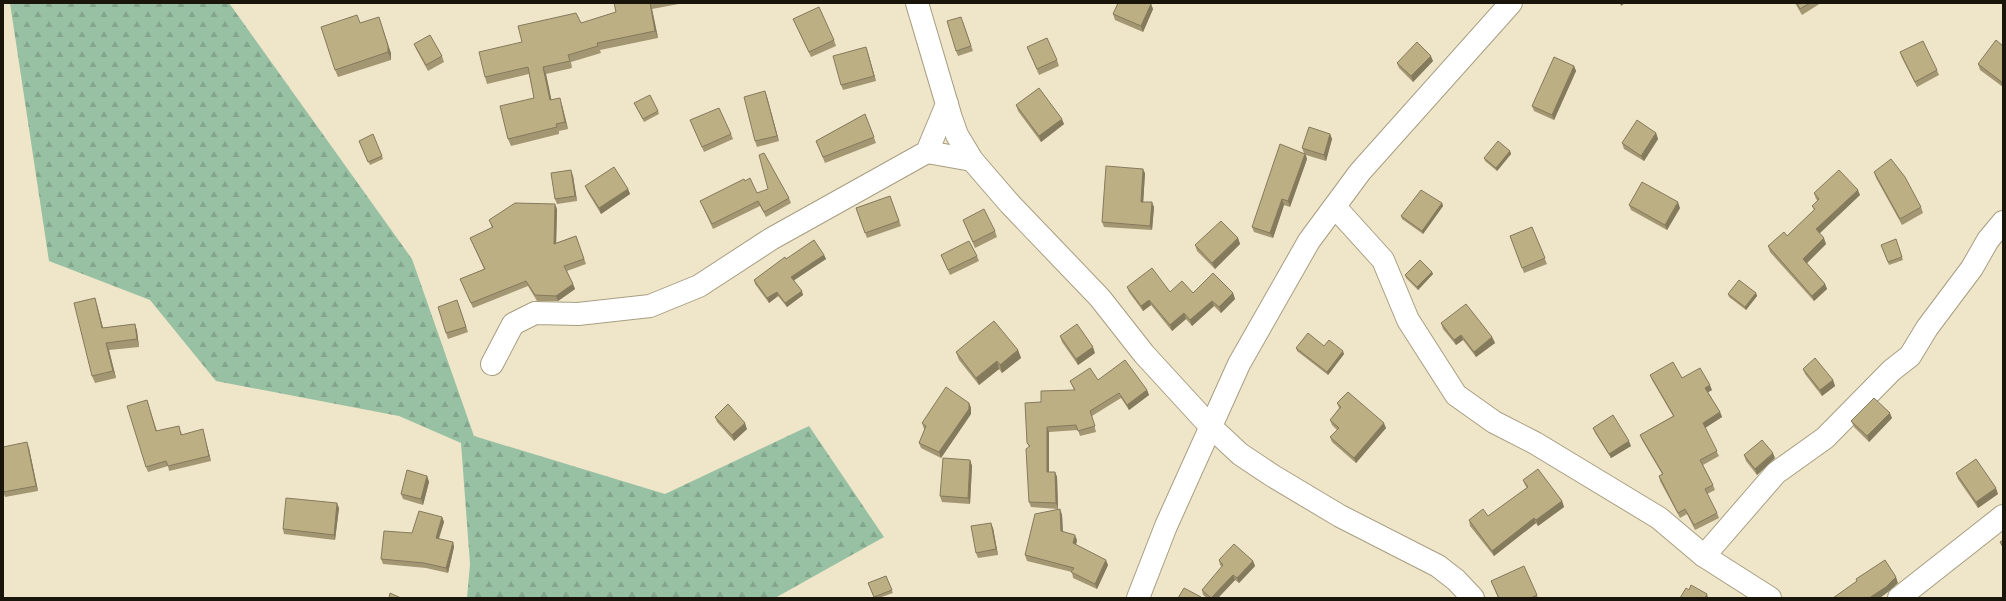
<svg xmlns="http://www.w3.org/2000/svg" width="2006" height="601" viewBox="0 0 2006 601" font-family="Roboto,sans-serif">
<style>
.forest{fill:url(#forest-firs)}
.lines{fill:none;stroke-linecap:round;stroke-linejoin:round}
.minor-casing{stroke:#a79e82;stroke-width:24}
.minor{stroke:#fff;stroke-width:22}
.wall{fill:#a39672}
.shaded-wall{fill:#847a5c}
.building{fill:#bdaf84;stroke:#847a5c}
</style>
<defs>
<pattern id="forest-firs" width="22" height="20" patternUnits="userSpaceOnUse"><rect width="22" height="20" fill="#98c1a4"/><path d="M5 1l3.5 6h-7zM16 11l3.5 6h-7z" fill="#82a58c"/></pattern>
</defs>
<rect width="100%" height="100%" fill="#efe5c8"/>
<!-- forest -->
<path class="forest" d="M 10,3 L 229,3 L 412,259 L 474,436 L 665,494 L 809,426 L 884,537 L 775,598 L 467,598 L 470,564 L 461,443 L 399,416 L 216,381 L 150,300 L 49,261 Z"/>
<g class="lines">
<defs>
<g id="minor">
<path d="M 917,3 L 951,118 L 957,135 L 972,160 L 1010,204 L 1100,298 L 1144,354 L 1210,426 L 1240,454 L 1273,476 L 1340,516 L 1438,566 L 1456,580 L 1473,598"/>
<path d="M 927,152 L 972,160"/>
<path d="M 1335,207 L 1383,260 L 1408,320 L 1456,395 L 1494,422 L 1535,443 L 1659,518 L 1704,556 L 1770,598"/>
<path d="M 492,364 L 513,324 L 535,313 L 578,314 L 650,306 L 699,286 L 771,239 L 927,152 L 947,104"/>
<path d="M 1704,556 L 1776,473 L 1825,438 L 1892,370 L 1910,356 L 1927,328 L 1972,268 L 1988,240 L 2003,222"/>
<path d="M 1138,598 L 1166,526 L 1239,364 L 1309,241 L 1360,172 L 1511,3"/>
<path d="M 1899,598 L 2003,516"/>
</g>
</defs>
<!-- minor casing -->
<use href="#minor" class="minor-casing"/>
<!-- minor -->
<use href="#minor" class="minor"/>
</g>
<!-- wall -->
<g class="wall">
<path d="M 614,3 L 684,3 L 652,9 L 658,38 L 600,50 L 601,53 L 571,62 L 572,68 L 546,74 L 551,100 L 562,105 L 568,129 L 559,131 L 559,134 L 511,146 L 508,139 L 534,98 L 529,74 L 487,84 L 485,77 L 522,42 L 616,12 Z"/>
<path d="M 1795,3 L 1821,3 L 1802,15 Z"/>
<path d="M 1151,4 L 1153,9 L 1143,32 L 1115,20 L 1113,14 Z"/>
<path d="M 793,19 L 834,40 L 836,46 L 811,57 Z"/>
<path d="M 963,22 L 973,51 L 958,56 L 956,51 Z"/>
<path d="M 360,23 L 391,53 L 391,60 L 338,77 L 335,70 Z"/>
<path d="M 414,44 L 442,56 L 444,62 L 428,71 L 416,49 Z"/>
<path d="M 2003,46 L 2003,87 L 1980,70 L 1978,64 Z"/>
<path d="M 1027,47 L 1057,60 L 1059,66 L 1039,75 Z"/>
<path d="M 1900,52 L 1937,70 L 1939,75 L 1917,87 L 1902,58 Z"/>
<path d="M 868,53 L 876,81 L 843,90 L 841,85 Z"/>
<path d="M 1433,61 L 1413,82 L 1399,68 L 1397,63 Z"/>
<path d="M 1574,66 L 1576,71 L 1554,120 L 1534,111 L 1532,106 Z"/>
<path d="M 767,97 L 779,141 L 757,147 L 755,141 Z"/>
<path d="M 634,103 L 658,111 L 659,114 L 644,122 Z"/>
<path d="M 1016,105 L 1064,124 L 1041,142 L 1018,111 Z"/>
<path d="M 865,114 L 876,143 L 825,163 L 816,141 Z"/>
<path d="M 690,120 L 731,134 L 733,139 L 704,152 Z"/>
<path d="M 1656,133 L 1658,139 L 1644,161 L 1624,149 L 1622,143 Z"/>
<path d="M 1330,134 L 1332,139 L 1326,161 L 1306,155 L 1307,159 L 1290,207 L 1284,205 L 1273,238 L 1254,232 L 1252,227 L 1304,153 L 1302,148 Z"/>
<path d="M 359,141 L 382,156 L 383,159 L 370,165 Z"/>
<path d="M 1510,151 L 1511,154 L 1497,171 L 1485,161 L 1484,158 Z"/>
<path d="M 1874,172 L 1921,207 L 1923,213 L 1902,225 L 1876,178 Z"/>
<path d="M 1145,173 L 1143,202 L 1154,207 L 1152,230 L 1104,227 L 1102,222 Z"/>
<path d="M 573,176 L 577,201 L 557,204 L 555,199 Z"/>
<path d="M 745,181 L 757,193 L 789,198 L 791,203 L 766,217 L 760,206 L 713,229 L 700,201 Z"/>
<path d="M 585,186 L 628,189 L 630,194 L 601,214 L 587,191 Z"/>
<path d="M 1814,193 L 1860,195 L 1819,233 L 1826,244 L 1807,263 L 1825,284 L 1827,289 L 1814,301 L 1770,252 L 1768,246 L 1787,236 L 1814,210 L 1812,206 L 1818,201 L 1816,199 Z"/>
<path d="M 890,196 L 901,226 L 867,238 L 856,208 Z"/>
<path d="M 1442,203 L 1443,206 L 1423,234 L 1402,219 L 1401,216 Z"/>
<path d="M 1629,205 L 1680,208 L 1667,230 L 1631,210 Z"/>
<path d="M 557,209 L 556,243 L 576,236 L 586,264 L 567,271 L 575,289 L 558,301 L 537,301 L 528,286 L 473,308 L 460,279 L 484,269 L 470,238 L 492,228 L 489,220 Z"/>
<path d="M 963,220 L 995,231 L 997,237 L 975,248 Z"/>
<path d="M 1532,227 L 1547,264 L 1524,273 L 1510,236 Z"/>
<path d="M 1238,238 L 1240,244 L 1215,269 L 1197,251 L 1195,245 Z"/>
<path d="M 1896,239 L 1903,260 L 1889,265 L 1881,245 Z"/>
<path d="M 824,255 L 826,259 L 794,280 L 803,295 L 787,307 L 778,296 L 769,303 L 755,284 L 754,280 L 786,259 Z"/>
<path d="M 941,255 L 977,256 L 979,261 L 950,275 Z"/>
<path d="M 1432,272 L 1433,274 L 1418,290 L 1406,278 L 1405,275 Z"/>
<path d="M 1127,287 L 1170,292 L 1193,293 L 1233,293 L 1235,299 L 1221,313 L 1214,306 L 1192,326 L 1186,319 L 1172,331 L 1151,305 L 1143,311 L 1129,292 Z"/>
<path d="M 1756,293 L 1757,296 L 1746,310 L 1729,297 L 1728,294 Z"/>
<path d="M 457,300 L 468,332 L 448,339 L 446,333 Z"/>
<path d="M 97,305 L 103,328 L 135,324 L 137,331 L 139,347 L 109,350 L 116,378 L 95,383 L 92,376 Z"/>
<path d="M 1441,323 L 1492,337 L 1495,343 L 1476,357 L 1463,340 L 1456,345 L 1443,329 Z"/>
<path d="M 1060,336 L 1095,353 L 1078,365 L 1062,342 Z"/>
<path d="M 1324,346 L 1344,354 L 1328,375 L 1297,351 L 1296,348 Z"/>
<path d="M 1018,350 L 1021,358 L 1002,373 L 999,369 L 979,385 L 959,360 L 956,352 Z"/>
<path d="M 1803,369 L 1833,380 L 1835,386 L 1822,396 L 1805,374 Z"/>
<path d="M 1650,375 L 1682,378 L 1712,390 L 1708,392 L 1720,412 L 1722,417 L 1705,428 L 1719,456 L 1703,465 L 1713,485 L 1715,490 L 1707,494 L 1717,513 L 1719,518 L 1695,530 L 1687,514 L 1680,518 L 1660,481 L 1659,476 L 1662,474 L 1642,440 L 1640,435 L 1673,416 L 1652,380 Z"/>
<path d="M 1098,380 L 1147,390 L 1149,395 L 1129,410 L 1121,398 L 1092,416 L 1096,432 L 1080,436 L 1078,430 L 1049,432 L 1049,472 L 1055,472 L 1057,477 L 1058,509 L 1031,507 L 1029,502 L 1029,447 L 1027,443 L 1041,402 L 1074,390 L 1070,381 Z"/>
<path d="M 147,400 L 157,431 L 181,431 L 182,435 L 204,434 L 211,461 L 169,471 L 168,466 L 148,472 L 146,467 Z"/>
<path d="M 969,403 L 971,408 L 971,414 L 941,458 L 921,448 L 919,443 L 925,429 L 924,429 L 922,423 Z"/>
<path d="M 1337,403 L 1386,428 L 1356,463 L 1332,442 L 1330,437 L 1337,430 L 1332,425 L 1330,420 L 1339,408 Z"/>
<path d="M 715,417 L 747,429 L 734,441 L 717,422 Z"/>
<path d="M 1892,418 L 1869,442 L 1854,427 L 1851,421 Z"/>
<path d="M 1593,428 L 1631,446 L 1611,458 L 1595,433 Z"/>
<path d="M 29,448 L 38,491 L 5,497 L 3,492 Z"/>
<path d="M 1744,455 L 1775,458 L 1757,475 L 1746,461 Z"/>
<path d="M 970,460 L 972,466 L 970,504 L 942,502 L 940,496 Z"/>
<path d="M 1956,473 L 1998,494 L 1978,508 L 1958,479 Z"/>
<path d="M 427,476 L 429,482 L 423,505 L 403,499 L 401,494 Z"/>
<path d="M 1523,480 L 1562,501 L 1564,507 L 1538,526 L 1536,523 L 1494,556 L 1470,526 L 1469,520 L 1488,516 L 1527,488 L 1525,485 Z"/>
<path d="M 339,508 L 335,540 L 284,534 L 283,529 Z"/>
<path d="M 1060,509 L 1062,515 L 1063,532 L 1077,540 L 1076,545 L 1108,565 L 1097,589 L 1073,578 L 1072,572 L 1027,561 L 1025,555 Z"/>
<path d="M 442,517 L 444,522 L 439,539 L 453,542 L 454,547 L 448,573 L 426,568 L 383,564 L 381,559 L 412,533 Z"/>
<path d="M 993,528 L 998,555 L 978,558 L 976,553 Z"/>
<path d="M 1219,560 L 1253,561 L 1255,566 L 1239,583 L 1235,580 L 1218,598 L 1207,598 L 1203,595 L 1202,590 L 1222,567 L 1220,565 Z"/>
<path d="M 886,576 L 893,593 L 879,598 L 874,598 L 868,583 Z"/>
<path d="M 1491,581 L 1537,595 L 1538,598 L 1498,598 Z"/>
</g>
<!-- shaded-wall -->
<g class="shaded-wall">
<path d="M 650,3 L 652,9 L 658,38 L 655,31 Z"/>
<path d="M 1620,3 L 1625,3 L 1621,6 Z"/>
<path d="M 1151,4 L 1153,9 L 1143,32 L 1141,26 Z"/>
<path d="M 379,17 L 391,53 L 391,60 L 388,52 Z"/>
<path d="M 866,47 L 868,53 L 876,81 L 874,76 Z"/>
<path d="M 1431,56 L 1433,61 L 1413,82 L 1411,76 Z"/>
<path d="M 1574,66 L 1576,71 L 1554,120 L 1552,115 Z"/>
<path d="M 543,67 L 546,74 L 553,107 L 550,100 Z"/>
<path d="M 765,91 L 767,97 L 779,141 L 777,136 Z"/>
<path d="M 560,98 L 562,105 L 568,129 L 565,122 Z"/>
<path d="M 1062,119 L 1064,124 L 1041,142 L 1039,136 Z"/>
<path d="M 1656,133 L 1658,139 L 1644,161 L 1641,156 Z"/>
<path d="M 1330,134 L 1332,139 L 1326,161 L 1324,155 Z"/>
<path d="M 1510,151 L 1511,154 L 1497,171 L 1496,168 Z"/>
<path d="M 1305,154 L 1307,159 L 1290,207 L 1288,201 Z"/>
<path d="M 1143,169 L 1145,173 L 1143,206 L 1141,202 Z"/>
<path d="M 571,170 L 573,176 L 577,201 L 575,196 Z"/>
<path d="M 628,189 L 630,194 L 601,214 L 599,208 Z"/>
<path d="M 1858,190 L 1860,195 L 1818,235 L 1816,229 Z"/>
<path d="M 1282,199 L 1284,205 L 1273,238 L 1270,233 Z"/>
<path d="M 1152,202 L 1154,207 L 1152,230 L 1150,226 Z"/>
<path d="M 1678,202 L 1680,208 L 1667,230 L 1665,225 Z"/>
<path d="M 1442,203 L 1443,206 L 1423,234 L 1422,231 Z"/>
<path d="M 555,204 L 557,209 L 556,249 L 554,244 Z"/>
<path d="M 1238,238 L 1240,244 L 1215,269 L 1212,263 Z"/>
<path d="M 1824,238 L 1826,244 L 1805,265 L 1803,259 Z"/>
<path d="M 824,255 L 826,259 L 793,281 L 791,277 Z"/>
<path d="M 1432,272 L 1433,274 L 1418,290 L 1417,287 Z"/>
<path d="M 573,284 L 575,289 L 558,301 L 556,296 Z"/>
<path d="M 1825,284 L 1827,289 L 1814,301 L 1812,296 Z"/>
<path d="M 802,291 L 803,295 L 787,307 L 785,303 Z"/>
<path d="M 777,292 L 778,296 L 769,303 L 767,298 Z"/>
<path d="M 1233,293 L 1235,299 L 1221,313 L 1219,307 Z"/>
<path d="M 1756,293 L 1757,296 L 1746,310 L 1745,307 Z"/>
<path d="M 95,298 L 97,305 L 105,335 L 102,328 Z"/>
<path d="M 1149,300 L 1151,305 L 1143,311 L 1141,306 Z"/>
<path d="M 1212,301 L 1214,306 L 1192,326 L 1190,320 Z"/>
<path d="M 1184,313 L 1186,319 L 1172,331 L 1170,325 Z"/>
<path d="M 135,324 L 137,331 L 139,347 L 137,339 Z"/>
<path d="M 1461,335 L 1463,340 L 1456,345 L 1454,340 Z"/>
<path d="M 1492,337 L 1495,343 L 1476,357 L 1474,352 Z"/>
<path d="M 106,343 L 109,350 L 116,378 L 113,371 Z"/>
<path d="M 1093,347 L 1095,353 L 1078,365 L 1076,359 Z"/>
<path d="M 1018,350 L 1021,358 L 1002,373 L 1000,365 Z"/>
<path d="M 1343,351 L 1344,354 L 1328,375 L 1327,372 Z"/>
<path d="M 997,361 L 999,369 L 979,385 L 976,378 Z"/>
<path d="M 1833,380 L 1835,386 L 1822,396 L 1820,390 Z"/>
<path d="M 1710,385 L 1712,390 L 1707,393 L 1705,388 Z"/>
<path d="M 1147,390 L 1149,395 L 1129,410 L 1127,405 Z"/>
<path d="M 969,403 L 971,408 L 971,414 L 941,458 L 939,452 Z"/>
<path d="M 1720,412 L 1722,417 L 1705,428 L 1703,423 Z"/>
<path d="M 1890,413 L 1892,418 L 1869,442 L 1867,436 Z"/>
<path d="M 745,423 L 747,429 L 734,441 L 732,435 Z"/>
<path d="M 1384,423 L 1386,428 L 1356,463 L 1354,458 Z"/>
<path d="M 1047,427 L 1049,432 L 1049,478 L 1047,472 Z"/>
<path d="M 203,429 L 204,434 L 211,461 L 209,456 Z"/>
<path d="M 1629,441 L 1631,446 L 1611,458 L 1609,454 Z"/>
<path d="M 27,442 L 29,448 L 38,491 L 36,486 Z"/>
<path d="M 1773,453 L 1775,458 L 1757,475 L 1755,469 Z"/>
<path d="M 970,460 L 972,466 L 970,504 L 968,498 Z"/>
<path d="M 1055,472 L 1057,477 L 1058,509 L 1056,503 Z"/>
<path d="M 427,476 L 429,482 L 423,505 L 421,499 Z"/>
<path d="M 1996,488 L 1998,494 L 1978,508 L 1976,502 Z"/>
<path d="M 1562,501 L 1564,507 L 1538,526 L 1536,520 Z"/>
<path d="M 337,503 L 339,508 L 335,540 L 334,535 Z"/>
<path d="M 1060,509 L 1062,515 L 1063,537 L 1061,531 Z"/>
<path d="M 442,517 L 444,522 L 437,543 L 436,538 Z"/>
<path d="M 1534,518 L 1536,523 L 1494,556 L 1492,551 Z"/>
<path d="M 991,523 L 993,528 L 998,555 L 996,549 Z"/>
<path d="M 1075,535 L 1077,540 L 1075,549 L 1073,543 Z"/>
<path d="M 453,542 L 454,547 L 448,573 L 446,568 Z"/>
<path d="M 1106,560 L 1108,565 L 1097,589 L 1095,584 Z"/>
<path d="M 1253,561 L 1255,566 L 1239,583 L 1237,578 Z"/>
<path d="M 1233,575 L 1235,580 L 1218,598 L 1211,598 Z"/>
<path d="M 1896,577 L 1898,583 L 1888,592 L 1880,598 L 1869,598 Z"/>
<path d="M 1707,594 L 1708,598 L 1705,598 Z"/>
</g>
<!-- building -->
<g class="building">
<path d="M 614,3 L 650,3 L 655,31 L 597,43 L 598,46 L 568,55 L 570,61 L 543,67 L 550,100 L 560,98 L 565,122 L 556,124 L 557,127 L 508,139 L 500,106 L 534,98 L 528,67 L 485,77 L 479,52 L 522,42 L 518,26 L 576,13 L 581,23 L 616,12 Z"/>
<path d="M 1118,3 L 1149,3 L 1151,4 L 1141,26 L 1113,14 Z"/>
<path d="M 1797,3 L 1810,3 L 1800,9 Z"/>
<path d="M 819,7 L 834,40 L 809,52 L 793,19 Z"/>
<path d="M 357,15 L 360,23 L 379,17 L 388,46 L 388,52 L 335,70 L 321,27 Z"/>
<path d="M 961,17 L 971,46 L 956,51 L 947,21 Z"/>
<path d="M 430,35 L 442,56 L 426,65 L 414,44 Z"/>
<path d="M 1047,38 L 1057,60 L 1037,69 L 1027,47 Z"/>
<path d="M 1996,40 L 2003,46 L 2003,83 L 1978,64 Z"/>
<path d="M 1923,41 L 1937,70 L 1915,82 L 1900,52 Z"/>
<path d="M 1417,42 L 1431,56 L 1411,76 L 1397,63 Z"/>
<path d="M 866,47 L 874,76 L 841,85 L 833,56 Z"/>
<path d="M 1554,57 L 1574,66 L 1552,115 L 1532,106 Z"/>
<path d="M 1039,88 L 1062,119 L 1039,136 L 1016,105 Z"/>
<path d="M 765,91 L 777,136 L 755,141 L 744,97 Z"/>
<path d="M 650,95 L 658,111 L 643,119 L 634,103 Z"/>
<path d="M 719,108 L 731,134 L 702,147 L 690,120 Z"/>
<path d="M 865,114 L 874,137 L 823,157 L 816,141 Z"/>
<path d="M 1637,120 L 1656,133 L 1641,156 L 1622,143 Z"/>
<path d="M 1309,127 L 1330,134 L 1324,155 L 1302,148 Z"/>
<path d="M 373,134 L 382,156 L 368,162 L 359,141 Z"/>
<path d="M 1498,141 L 1510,151 L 1496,168 L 1484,158 Z"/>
<path d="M 1280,144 L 1305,154 L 1288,201 L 1282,199 L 1270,233 L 1252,227 Z"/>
<path d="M 764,153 L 789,198 L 764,212 L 758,201 L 712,224 L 700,201 L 744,179 L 745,181 L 750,178 L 757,193 L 768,189 L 759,155 Z"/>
<path d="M 1891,159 L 1905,177 L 1921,207 L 1900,219 L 1874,172 Z"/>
<path d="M 1106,166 L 1143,169 L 1141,202 L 1152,202 L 1150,226 L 1102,222 Z"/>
<path d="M 614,167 L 628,189 L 599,208 L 585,186 Z"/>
<path d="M 571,170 L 575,196 L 555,199 L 551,173 Z"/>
<path d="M 1839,170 L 1858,190 L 1816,229 L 1824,238 L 1803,259 L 1825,284 L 1812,296 L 1768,246 L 1784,232 L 1787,236 L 1815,209 L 1812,206 L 1819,199 L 1814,193 Z"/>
<path d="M 1642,182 L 1678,202 L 1665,225 L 1629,205 Z"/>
<path d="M 1421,190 L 1442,203 L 1422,231 L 1401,216 Z"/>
<path d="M 890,196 L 899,221 L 865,233 L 856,208 Z"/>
<path d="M 515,203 L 555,204 L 554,244 L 576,236 L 584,259 L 564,266 L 573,284 L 556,296 L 535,295 L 526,281 L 471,303 L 460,279 L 485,269 L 470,238 L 493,227 L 489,220 Z"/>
<path d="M 984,209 L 995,231 L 973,242 L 963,220 Z"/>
<path d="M 1221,221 L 1238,238 L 1212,263 L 1195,245 Z"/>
<path d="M 1532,227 L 1545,258 L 1522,268 L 1510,236 Z"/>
<path d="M 1896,239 L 1902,257 L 1888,262 L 1881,245 Z"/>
<path d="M 814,240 L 824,255 L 791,277 L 802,291 L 785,303 L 777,292 L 767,298 L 754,280 L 785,257 L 786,259 Z"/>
<path d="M 969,241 L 977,256 L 948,270 L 941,255 Z"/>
<path d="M 1420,260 L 1432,272 L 1417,287 L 1405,275 Z"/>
<path d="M 1152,268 L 1170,292 L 1182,281 L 1193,293 L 1213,273 L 1233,293 L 1219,307 L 1212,301 L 1190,320 L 1184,313 L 1170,325 L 1149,300 L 1141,306 L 1127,287 Z"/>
<path d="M 1739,280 L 1756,293 L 1745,307 L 1728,294 Z"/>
<path d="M 95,298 L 102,328 L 135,324 L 137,339 L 106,343 L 113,371 L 92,376 L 74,303 Z"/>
<path d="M 457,300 L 466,327 L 446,333 L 438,307 Z"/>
<path d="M 1466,304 L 1492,337 L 1474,352 L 1461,335 L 1454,340 L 1441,323 Z"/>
<path d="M 994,321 L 1018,350 L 1000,365 L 997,361 L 976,378 L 956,352 Z"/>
<path d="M 1077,324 L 1093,347 L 1076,359 L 1060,336 Z"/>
<path d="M 1308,333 L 1324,346 L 1329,340 L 1343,351 L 1327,372 L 1296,348 Z"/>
<path d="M 1815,358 L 1833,380 L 1820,390 L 1803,369 Z"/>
<path d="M 1125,360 L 1147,390 L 1127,405 L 1119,393 L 1090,411 L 1095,426 L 1078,431 L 1076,425 L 1047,427 L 1047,472 L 1055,472 L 1056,503 L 1029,502 L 1026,449 L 1030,446 L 1027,443 L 1025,403 L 1041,402 L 1041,391 L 1075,390 L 1070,381 L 1090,368 L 1098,380 Z"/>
<path d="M 1673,362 L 1682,378 L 1700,368 L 1710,385 L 1705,388 L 1720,412 L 1703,423 L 1717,451 L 1700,460 L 1713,485 L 1705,489 L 1717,513 L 1694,525 L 1685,509 L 1678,513 L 1659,476 L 1663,474 L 1640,435 L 1674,416 L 1650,375 Z"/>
<path d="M 946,387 L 969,403 L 969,409 L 939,452 L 919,443 L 926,426 L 922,423 Z"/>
<path d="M 1348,392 L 1384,423 L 1354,458 L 1330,437 L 1339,428 L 1330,420 L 1341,407 L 1337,403 Z"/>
<path d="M 1874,398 L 1890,413 L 1867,436 L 1851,421 Z"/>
<path d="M 147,400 L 156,431 L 179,426 L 181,435 L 203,429 L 209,456 L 168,466 L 166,461 L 146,467 L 127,406 Z"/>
<path d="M 728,404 L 745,423 L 732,435 L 715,417 Z"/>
<path d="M 1613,415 L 1629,441 L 1609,454 L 1593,428 Z"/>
<path d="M 1762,440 L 1773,453 L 1755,469 L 1744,455 Z"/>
<path d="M 27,442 L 36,486 L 3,492 L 3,447 Z"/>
<path d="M 943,458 L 970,460 L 968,498 L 940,496 Z"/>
<path d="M 1976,459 L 1996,488 L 1976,502 L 1956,473 Z"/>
<path d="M 1538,469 L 1562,501 L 1536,520 L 1534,518 L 1492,551 L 1469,520 L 1483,509 L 1488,516 L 1528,487 L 1523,480 Z"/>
<path d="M 407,470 L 427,476 L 421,499 L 401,494 Z"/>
<path d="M 286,498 L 337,503 L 334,535 L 283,529 Z"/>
<path d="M 1060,509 L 1061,531 L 1075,535 L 1073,543 L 1106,560 L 1095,584 L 1071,572 L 1074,568 L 1025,555 L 1035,514 Z"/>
<path d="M 419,511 L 442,517 L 436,538 L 453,542 L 446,568 L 424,563 L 381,559 L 384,531 L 412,533 Z"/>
<path d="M 991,523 L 996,549 L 976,553 L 971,526 Z"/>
<path d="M 2003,540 L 2003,547 L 2000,542 Z"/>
<path d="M 1234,544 L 1253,561 L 1237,578 L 1233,575 L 1211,598 L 1202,590 L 1223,565 L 1219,560 Z"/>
<path d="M 1885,560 L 1896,577 L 1886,587 L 1869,598 L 1867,597 L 1866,598 L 1833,598 L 1857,581 L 1856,579 Z"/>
<path d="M 1524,566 L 1537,595 L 1531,598 L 1499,598 L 1491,581 Z"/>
<path d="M 886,576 L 892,590 L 874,597 L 868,583 Z"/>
<path d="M 1691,585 L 1707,594 L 1705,598 L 1680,598 L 1686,588 L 1689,590 Z"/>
<path d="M 1184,588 L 1201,597 L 1200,598 L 1178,598 Z"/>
<path d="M 390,593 L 401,598 L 389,598 Z"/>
</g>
<!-- border -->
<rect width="2006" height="601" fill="none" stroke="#19150b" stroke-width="8"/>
</svg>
